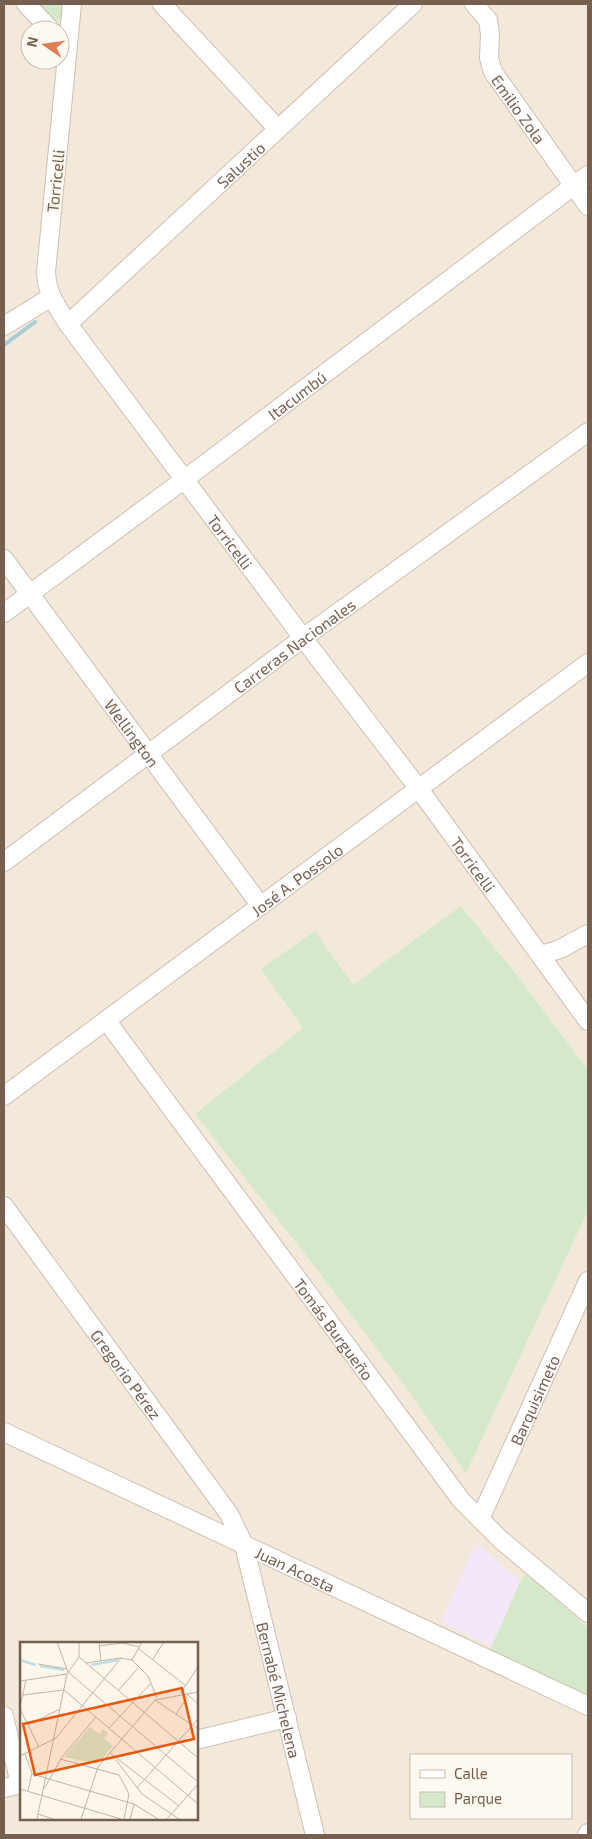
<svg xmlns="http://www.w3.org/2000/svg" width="592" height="1839" viewBox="0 0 592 1839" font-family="'Exo 2',sans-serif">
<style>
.residential{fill:#f3e9da;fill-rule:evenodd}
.education{fill:#f3e8f8}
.green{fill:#d5e9ca}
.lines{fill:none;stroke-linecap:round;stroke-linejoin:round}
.stream{stroke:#a7ccd6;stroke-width:4}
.minor-casing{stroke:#cebfb1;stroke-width:20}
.minor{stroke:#fff;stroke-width:18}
.labels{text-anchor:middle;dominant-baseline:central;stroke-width:4;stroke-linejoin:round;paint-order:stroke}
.street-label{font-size:16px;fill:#765f4f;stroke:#fefaf2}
.inset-river{fill:none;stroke:#c0dde5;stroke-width:2.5}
.inset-road{fill:none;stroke:#c2b5a8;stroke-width:1}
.view{fill:#e8590c;fill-opacity:0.15;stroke:#e8590c;stroke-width:2.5}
.inset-edge{fill:none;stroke:#765f4f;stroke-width:2.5}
</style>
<rect width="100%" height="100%" fill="#fcf6eb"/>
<!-- residential -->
<path class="residential" d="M 4,4 L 588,4 L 588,1835 L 4,1835 ZM 30,30 L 60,30 L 60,60 L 30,60 ZM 21,1643 L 196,1643 L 196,1818 L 21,1818 ZM 411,1755 L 571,1755 L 571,1818 L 411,1818 Z"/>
<!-- education -->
<path class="education" d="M 476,1542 L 521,1581 L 492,1647 L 440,1622 Z"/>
<!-- green -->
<g class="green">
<path d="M 33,4 L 65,4 L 63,17 L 59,20 L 53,21 Z"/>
<path d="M 461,906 L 520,979 L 588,1070 L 588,1210 L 466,1473 L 402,1382 L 319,1272 L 195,1114 L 303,1028 L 261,969 L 315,931 L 353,985 Z"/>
<path d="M 527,1573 L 588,1628 L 588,1698 L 490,1650 L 520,1582 Z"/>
</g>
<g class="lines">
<!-- stream -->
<path class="stream" d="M 4,345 L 35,322"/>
<defs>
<g id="minor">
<path d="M 26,4 L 51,30"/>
<path id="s1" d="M 72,4 L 46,272 C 47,294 56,305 68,324 L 303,638 L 419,789 L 588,1021"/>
<path d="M 162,4 L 277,128"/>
<path id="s2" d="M 474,4 L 488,20 L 490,34 L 489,58 L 493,72 L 588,206"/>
<path id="s3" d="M 68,324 L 413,4"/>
<path d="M 4,326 L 51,297"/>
<path id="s4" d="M 4,559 L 261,906"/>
<path id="s5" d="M 4,613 L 185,479 L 588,175"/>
<path id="s6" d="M 4,862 L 303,638 L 588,432"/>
<path d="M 541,955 L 560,949 L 588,934"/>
<path id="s7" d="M 106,1020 L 461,1500 L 500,1539 L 588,1613"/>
<path id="s8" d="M 4,1096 L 588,663"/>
<path id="s9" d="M 4,1206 L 229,1514 L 244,1545 L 315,1835"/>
<path id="s10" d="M 4,1432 L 588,1706"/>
<path id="s11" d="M 480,1519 L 588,1281"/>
<path d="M 4,1716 L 20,1784"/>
<path d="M 196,1740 L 287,1718"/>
<path d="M 4,1788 L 21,1784"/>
<path d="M 587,1835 L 588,1833"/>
</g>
</defs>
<!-- minor casing -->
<use href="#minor" class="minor-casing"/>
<!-- minor -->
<use href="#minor" class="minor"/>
</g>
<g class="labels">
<!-- street labels -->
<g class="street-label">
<text stroke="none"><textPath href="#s2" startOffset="119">Emilio Zola</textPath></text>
<text stroke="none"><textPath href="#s3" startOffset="235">Salustio</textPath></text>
<text transform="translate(55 181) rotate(-84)">Torricelli</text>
<text stroke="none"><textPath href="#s5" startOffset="365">Itacumbú</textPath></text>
<text stroke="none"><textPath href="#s1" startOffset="598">Torricelli</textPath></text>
<text stroke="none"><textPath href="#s6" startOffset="362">Carreras Nacionales</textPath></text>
<text stroke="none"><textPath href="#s4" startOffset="216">Wellington</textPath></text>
<text stroke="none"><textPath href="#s1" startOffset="1002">Torricelli</textPath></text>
<text stroke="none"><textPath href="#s8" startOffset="364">José A. Possolo</textPath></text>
<text stroke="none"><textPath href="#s7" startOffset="384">Tomás Burgueño</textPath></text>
<text stroke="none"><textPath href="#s9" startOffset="208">Gregorio Pérez</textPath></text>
<text stroke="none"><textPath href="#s11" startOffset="131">Barquisimeto</textPath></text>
<text stroke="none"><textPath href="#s10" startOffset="322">Juan Acosta</textPath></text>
<text stroke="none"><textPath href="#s9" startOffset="565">Bernabé Michelena</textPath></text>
</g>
</g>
<!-- overview -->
<g transform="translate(20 1642)">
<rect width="178" height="178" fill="#fcf6eb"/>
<path d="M 70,85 L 79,92 L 83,87 L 88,91 L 84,96 L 93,104 L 78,122 L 44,115 Z" fill="#d5e9ca"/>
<path class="inset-river" d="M 0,18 L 16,23M 71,23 L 98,18M 20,24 L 44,28"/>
<path class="inset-road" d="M 37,0 L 48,30 L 178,140M 79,0 L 81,19M 79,4 L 103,1 L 119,5M 119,7 L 165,43M 59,15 L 178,116M 133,17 L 144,0M 112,18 L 122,0M 66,21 L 100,16 L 112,18 L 128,34 L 137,56M 18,22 L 47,27M 0,39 L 47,32M 98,49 L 118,26M 166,51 L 178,62M 160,52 L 178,25M 3,53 L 44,48 L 178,162M 135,58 L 178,87M 0,65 L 6,38M 0,67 L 19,105M 156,72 L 167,55M 8,83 L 40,67M 89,86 L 131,41M 90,111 L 159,164M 5,112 L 12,131 L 8,149M 0,114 L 36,96 L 101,16M 40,117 L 99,133 L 109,152 L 104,177M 96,118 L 122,152 L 159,177M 12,132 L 114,162 L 138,177M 117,146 L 178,77M 0,147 L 101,177M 24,147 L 42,115 L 76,75M 18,172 L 33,177M 17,177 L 47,32 L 59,15 L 59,0M 61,177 L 78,125 L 135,58 L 178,50M 110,177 L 114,162M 147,177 L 178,142"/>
<path class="view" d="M 162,46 L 174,97 L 15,133 L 3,82 Z"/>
<rect width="178" height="178" class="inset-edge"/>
</g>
<!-- border -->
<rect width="592" height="1839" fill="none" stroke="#765f4f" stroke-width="10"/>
<!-- legend -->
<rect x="410" y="1754" width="162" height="65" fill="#fefaf2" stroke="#c8bcb1"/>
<rect x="420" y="1770" width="25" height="8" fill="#ffffff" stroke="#c8bcb1"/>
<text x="454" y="1779" font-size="15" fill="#765f4f">Calle</text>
<rect x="420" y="1792" width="25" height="15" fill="#d5e9ca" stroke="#c8bcb1"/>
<text x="454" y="1804" font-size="15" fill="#765f4f">Parque</text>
<!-- north arrow -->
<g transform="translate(45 45) rotate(283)"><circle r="24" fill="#fefaf2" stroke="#c8bcb1"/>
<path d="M0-4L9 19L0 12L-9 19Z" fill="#dd7f59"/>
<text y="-8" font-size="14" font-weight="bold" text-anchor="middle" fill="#765f4f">N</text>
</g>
</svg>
